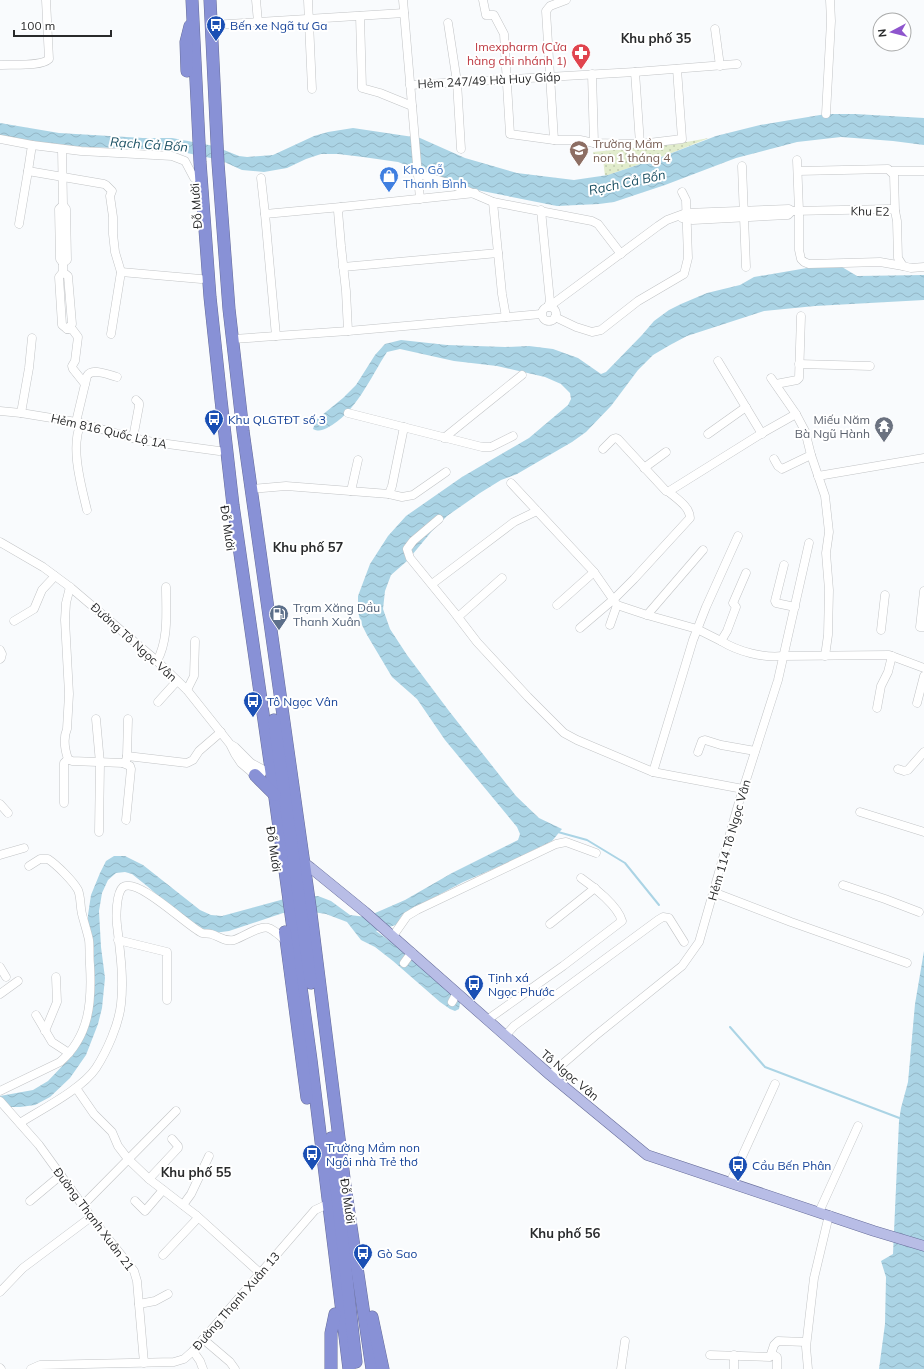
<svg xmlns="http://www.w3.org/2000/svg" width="924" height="1369" viewBox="0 0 924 1369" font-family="Mulish,sans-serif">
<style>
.park{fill:url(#park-dots)}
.water{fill:url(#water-waves)}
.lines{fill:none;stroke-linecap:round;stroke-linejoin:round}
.stream{stroke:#abd4e5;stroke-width:2}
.minor-casing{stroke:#c2c4c6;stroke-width:9}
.major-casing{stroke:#676d9a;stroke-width:11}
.highway-casing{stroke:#676d9a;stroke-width:13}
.minor{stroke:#fff;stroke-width:8}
.major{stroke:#b8bde6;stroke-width:10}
.highway{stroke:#8891d6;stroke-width:12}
.labels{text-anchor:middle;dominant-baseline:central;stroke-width:4;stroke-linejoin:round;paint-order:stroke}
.transit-label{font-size:12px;fill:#164399;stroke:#fff;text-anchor:start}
.health-label{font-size:12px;fill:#be3a42;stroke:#fff;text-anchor:end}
.street-label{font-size:12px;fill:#292a2b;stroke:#fff}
.education-label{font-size:12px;fill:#785e54;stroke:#fff;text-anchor:start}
.shop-label{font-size:12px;fill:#366cbe;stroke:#fff;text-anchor:start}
.worship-label{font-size:12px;fill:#5b616d;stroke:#fff;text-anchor:end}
.service-label{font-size:12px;fill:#4e5e75;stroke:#fff;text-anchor:start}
.neighbourhood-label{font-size:13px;font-weight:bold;fill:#292a2b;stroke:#fff}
.water-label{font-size:13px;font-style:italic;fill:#184e61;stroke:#fff}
</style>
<defs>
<pattern id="park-dots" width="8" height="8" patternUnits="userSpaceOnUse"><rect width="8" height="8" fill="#e1eccc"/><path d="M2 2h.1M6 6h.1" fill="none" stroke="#c1cbaf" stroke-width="1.8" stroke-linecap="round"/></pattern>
<pattern id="water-waves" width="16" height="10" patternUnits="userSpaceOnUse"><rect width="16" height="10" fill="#abd4e5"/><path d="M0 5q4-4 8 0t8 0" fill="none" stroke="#93b6c5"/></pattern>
</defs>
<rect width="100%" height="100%" fill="#f9fbfd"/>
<!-- park -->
<path class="park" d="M 709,138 L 664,156 L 605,176 L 603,159 L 600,159 L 599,156 L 594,157 L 593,152 L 675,144 Z"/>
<!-- water -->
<g class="water">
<path d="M 826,114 L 855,114 L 924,118 L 924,145 L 893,141 L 841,137 L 797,142 L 736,158 L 665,185 L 614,202 L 599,204 L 557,206 L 472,189 L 398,162 L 363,157 L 338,154 L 321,154 L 306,159 L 287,168 L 264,172 L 242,170 L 220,160 L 173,150 L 57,146 L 0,136 L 0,123 L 59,133 L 143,138 L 172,138 L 214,146 L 239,156 L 247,157 L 273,155 L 314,136 L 328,132 L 353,128 L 420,138 L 465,158 L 517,173 L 574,180 L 608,175 L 664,156 L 716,136 L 760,125 Z"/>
<path d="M 842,267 L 857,276 L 924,275 L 924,300 L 815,306 L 764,311 L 687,336 L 670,345 L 653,355 L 638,370 L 611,406 L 586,432 L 572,442 L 517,474 L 501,480 L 480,493 L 447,516 L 432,531 L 407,561 L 391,575 L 385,591 L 383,609 L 390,629 L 407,655 L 449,711 L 516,796 L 539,818 L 562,829 L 552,841 L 507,863 L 463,882 L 403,914 L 399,920 L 399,924 L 376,931 L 420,963 L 446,988 L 460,1003 L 459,1009 L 455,1011 L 450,1009 L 440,1002 L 393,961 L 375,947 L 361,940 L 347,922 L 326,914 L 313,912 L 283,913 L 229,931 L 214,933 L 195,928 L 147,886 L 132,874 L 125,872 L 116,873 L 108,880 L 102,893 L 99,911 L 101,947 L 105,978 L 102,1008 L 98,1024 L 86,1055 L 70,1078 L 50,1097 L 35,1105 L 20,1107 L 0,1107 L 0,1096 L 33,1090 L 48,1081 L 67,1061 L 88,1019 L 88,915 L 91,895 L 100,873 L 106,861 L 114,856 L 125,856 L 143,865 L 200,910 L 211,915 L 222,916 L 288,898 L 318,896 L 331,901 L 350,915 L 366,917 L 405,900 L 452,873 L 518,840 L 520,834 L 517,827 L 445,740 L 417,699 L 392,677 L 367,635 L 361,623 L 358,612 L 358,596 L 370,564 L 388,536 L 406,516 L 462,477 L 529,438 L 568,405 L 571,399 L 570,393 L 561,384 L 545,377 L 497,366 L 454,361 L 400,349 L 387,352 C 370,378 356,413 327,428 C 322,430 319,432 313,429 L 316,420 L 343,398 L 356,385 L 375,355 L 385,344 L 401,340 L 447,345 L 505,347 L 529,346 L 553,349 L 578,358 L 601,374 L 606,372 L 642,335 L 654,321 L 669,310 L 681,304 L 707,293 L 740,285 L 754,277 L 807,268 Z"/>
<path d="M 924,951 L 924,1369 L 879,1369 L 885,1324 L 886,1277 L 881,1261 L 893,1254 L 899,1121 L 901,1108 L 908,1082 L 915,1004 Z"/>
</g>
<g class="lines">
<!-- stream -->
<g class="stream">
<path d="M 558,832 L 587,840 L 625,863 L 659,905"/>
<path d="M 730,1027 L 765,1067 L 902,1119"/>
</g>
<defs>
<g id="minor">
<path d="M 256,0 L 258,22"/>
<path d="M 308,0 L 312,89"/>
<path d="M 403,0 L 420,199"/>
<path d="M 483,0 L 486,15 L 494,15 L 504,34 L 510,134 L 554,140 L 580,140 L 594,143 L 640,144 L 682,139 L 677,69"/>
<path d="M 360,16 L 362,88 L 380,93 L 412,106"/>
<path d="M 448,23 L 457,82 L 461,149"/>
<path d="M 212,25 L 404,13"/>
<path d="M 715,29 L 720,66"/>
<path d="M 0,65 C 12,64 41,67 49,59 L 46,0"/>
<path d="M 635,72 L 640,144"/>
<path d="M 592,74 L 594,143"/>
<path d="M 410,85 L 635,72 L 737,64"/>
<path d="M 826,114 L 831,21 L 830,0"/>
<path d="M 0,139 L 32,145 L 28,171 L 104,184 L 106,185 L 112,191 L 110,196 L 113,217 L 113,234 L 115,252 L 121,272 L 111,334"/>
<path d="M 554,140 L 546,11 L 550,6 L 566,0"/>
<path d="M 32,145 L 81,151 L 172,156 L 185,161 L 194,178"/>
<path d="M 62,149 L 63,205 L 66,209 L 67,260 L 63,263 L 60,259 L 59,209 L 63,205"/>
<path d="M 797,160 L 799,211 L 799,250 L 801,259 L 804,262 L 809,264 L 880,262 L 903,266"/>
<path d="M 742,166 L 746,267"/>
<path d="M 417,170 L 425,176 L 451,184 L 493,202 L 592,221 L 598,224 L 621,254"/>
<path d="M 798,171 L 888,169 L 894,175 L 895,211"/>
<path d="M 891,171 L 924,171"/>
<path d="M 261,178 L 265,214"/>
<path d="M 493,202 L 502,294 L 506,317"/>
<path d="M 541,210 L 550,301 L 548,307"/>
<path d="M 682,218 L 693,220 L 788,215 L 792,211"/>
<path d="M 19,224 L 28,171"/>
<path d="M 63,263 L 63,272 L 59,277 L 62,325 L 67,329 L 72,324 L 68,276 L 63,272"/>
<path d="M 343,267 L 498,253"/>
<path d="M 121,272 L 201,279"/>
<path d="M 550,306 L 658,226 L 667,220 L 686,213 L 789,209 L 792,211 L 891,209 L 895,211 L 897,221 L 898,258 L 903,266 L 911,268 L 924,267"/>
<circle cx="549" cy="314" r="7"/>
<path d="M 555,317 L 576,327 L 592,332 L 601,330 L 638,301 L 684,274 L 688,258 L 686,200 L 682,192"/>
<path d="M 67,329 L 72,329 L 78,337 L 75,361 L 72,366 L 73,369 L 85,384"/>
<path d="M 348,331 L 346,291 L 341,246 L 338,211 L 341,207 L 475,193"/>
<path d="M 276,336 L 265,214 L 341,207"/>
<path d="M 233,339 L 348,331 L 541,314"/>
<path d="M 718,361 L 762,434"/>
<path d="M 799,364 L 870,366"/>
<path d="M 771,378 L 796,414 L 805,431 L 811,455 L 825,496 L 829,532 L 826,553 L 829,590 L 828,635 L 825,656"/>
<path d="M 776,384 L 797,380 L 799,378 L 801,316"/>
<path d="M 0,411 L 21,413 L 76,422 L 133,438 L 153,442 L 219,451"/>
<path d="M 21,413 L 29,368 L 32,338"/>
<path d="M 348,413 L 482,447 L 491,447 L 513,436"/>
<path d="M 76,422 L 87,376 C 92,367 109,375 117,377"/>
<path d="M 81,423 C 70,447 81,485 87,510"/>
<path d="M 708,434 L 746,407"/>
<path d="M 133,438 L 139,406 L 139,403 L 136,400"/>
<path d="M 444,438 L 522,375"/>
<path d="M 603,449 L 613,439 L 616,438 L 618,439 L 666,491 L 669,492"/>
<path d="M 774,459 L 778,466 L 782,469 L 811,455"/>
<path d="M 644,468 L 666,452"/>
<path d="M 818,476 L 924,458"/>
<path d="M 511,483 L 594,572 L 617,605 L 647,615 L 697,629 L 721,641 L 727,631 L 736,607 L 733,603 L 746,573"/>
<path d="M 251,489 L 286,486 L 389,494 L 402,497 L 413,495 L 446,472"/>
<path d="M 351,491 L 358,460"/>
<path d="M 389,494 L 392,486 L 404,427"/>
<path d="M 439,519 L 413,541 L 407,549 L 410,558 L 454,612 L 477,642 L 528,697 L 564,733 L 577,740 L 653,772 L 743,789"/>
<path d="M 0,542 L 43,567 L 70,587 L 157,661 L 187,690 L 230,744 L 235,754 L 241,763 L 255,775 L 262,773 L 264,770 L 251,763 L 235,747 L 230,744"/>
<path d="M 784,565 L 775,601 L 776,603 L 795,607"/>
<path d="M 432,584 L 514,522 L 537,511"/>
<path d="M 70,587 L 66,603 L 65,620 L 69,694 L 67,729 C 63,738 65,750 68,759 L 72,761 L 123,763 L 126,761 L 127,756 L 128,719"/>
<path d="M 924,591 L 920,627 L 924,627"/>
<path d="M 557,605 L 594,572"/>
<path d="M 647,615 L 703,550"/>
<path d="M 458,617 L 502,578"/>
<path d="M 14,621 L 34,609 L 42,590 L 55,576"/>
<path d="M 610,625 L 617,605"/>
<path d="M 580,628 L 614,599 L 634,579 L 690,518 C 690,507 677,499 669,492 L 671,490 L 764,432 L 796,414"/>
<path d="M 881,630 L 885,595"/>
<path d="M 721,641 C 739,652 763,658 783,656 L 889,655 L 924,668"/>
<path d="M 0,650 L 2,654 L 1,658 L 0,659"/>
<path d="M 157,661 C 169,639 166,611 166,587"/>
<path d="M 187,690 L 194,676 L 195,641"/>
<path d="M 158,702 L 177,681"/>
<path d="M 917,703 L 924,676"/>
<path d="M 877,708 L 881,686 L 888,672 L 892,656"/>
<path d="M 96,719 L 100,763 L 99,832"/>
<path d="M 698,752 L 702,741 L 705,740 L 721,745 L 755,751"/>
<path d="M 127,756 L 187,763 L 193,760 L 199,751 L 221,732"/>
<path d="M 123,763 L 130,766 L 131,769 L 126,820"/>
<path d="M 898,769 L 904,771 L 908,770 L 924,752"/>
<path d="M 653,772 L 693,640 L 706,607 L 738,536"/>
<path d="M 64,803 L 64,763 L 68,759"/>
<path d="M 0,804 L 8,813"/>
<path d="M 860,812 L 924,832"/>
<path d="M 0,855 L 24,848"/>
<path d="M 843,885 L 885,899 L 919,912"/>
<path d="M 713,892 L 791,922 L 907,963"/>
<path d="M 550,924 L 595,888"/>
<path d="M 393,936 L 407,916 L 417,910 L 556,844 L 566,842 L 596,853"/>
<path d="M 118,940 L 167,952 L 167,1000"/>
<path d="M 404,963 L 412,952"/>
<path d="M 0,967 L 6,977"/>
<path d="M 0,994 L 18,981"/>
<path d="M 452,1002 L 457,993"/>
<path d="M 36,1015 L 52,1042 L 69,1053"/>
<path d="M 487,1020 L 563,966 L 622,921 C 618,906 594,887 581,878"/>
<path d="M 45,1031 L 57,1002 L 56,977"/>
<path d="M 505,1036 L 514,1026 L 658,920 L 663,917 L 669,918 L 684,942"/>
<path d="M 550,1075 L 595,1036 L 682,966 L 699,942 L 739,802 L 778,680 L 809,543"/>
<path d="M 76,1088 L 94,1114 L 112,1132 L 118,1146 L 128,1159 L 149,1179 L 197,1216 L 197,1219 L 163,1255"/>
<path d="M 0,1091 L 60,1062 C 90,1036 92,1001 90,965 C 89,957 90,948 89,940 C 87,931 84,922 82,914 C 80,906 81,897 78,890 C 73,881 57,865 48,859 L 40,859 L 29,866"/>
<path d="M 0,1101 L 39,1145 L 91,1217 L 134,1271 L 137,1281 L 144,1363"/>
<path d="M 20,1123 C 42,1109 82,1089 96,1068 C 107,1051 119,1024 121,1004 C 124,978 120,951 117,925 C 116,917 116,893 123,887 C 138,877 187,926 202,933 C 205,934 208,933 211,934 C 219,936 224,942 234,940 C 237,939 241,937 245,935 C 267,924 267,924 286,941"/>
<path d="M 149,1179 L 178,1148 L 178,1146 L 172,1139"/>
<path d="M 730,1183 L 775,1084"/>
<path d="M 30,1201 L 61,1175"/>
<path d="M 135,1201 L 145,1211 L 163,1190"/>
<path d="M 83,1205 L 176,1111"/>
<path d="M 183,1205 L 191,1194 L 209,1156"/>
<path d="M 819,1212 L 858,1126"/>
<path d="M 197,1216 L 260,1273"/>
<path d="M 0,1292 L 23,1268 L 91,1217"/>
<path d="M 139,1304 L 155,1301 L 168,1294"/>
<path d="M 203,1339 L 230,1362 L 235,1369"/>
<path d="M 193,1351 L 200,1361 L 203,1369"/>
<path d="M 772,1354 L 777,1357 L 777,1369"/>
<path d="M 710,1355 L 770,1357 L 774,1345 L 778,1341 L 806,1342"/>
<path d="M 0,1368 L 1,1369"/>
<path d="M 31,1369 L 40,1365 L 174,1362 L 184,1359 L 193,1351 L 315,1210 L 328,1204"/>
<path d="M 621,1369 L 625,1341"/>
<path d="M 734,1369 L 734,1355"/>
<path d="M 808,1369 L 806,1347 L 814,1278 L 829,1215"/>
</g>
<path id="major" d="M 299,861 L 303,862 L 311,868 L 365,912 L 550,1075 L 647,1155 L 874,1231 L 924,1246"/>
<g id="highway">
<path d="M 192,0 L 200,162 L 210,297 L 221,400 L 233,505 L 271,769 L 311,1060 L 349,1369"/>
<path d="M 210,0 L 218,163 L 229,309 L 243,431 L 311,914 L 345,1186 L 372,1369"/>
<path d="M 187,71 L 186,42 L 190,26"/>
<path d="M 274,720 L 311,983"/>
<path d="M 255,775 L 275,795"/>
<path d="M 285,932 L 307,1098"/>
<path d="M 331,1138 L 356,1362"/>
<path d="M 372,1317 L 383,1369"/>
<path d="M 331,1369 L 331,1333 L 335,1314"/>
</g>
</defs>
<!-- minor casing -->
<use href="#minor" class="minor-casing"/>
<!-- major casing -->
<use href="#major" class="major-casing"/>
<!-- highway casing -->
<use href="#highway" class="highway-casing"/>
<!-- minor -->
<use href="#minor" class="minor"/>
<!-- major -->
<use href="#major" class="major"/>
<!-- highway -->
<use href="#highway" class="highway"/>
</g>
<!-- icons -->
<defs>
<symbol id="bus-pin" viewBox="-11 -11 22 30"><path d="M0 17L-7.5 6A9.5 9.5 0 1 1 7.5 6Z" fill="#1a4fb4" stroke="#fff"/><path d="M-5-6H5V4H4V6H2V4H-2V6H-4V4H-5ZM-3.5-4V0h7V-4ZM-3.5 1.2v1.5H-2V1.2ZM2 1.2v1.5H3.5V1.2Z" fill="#fff"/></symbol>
<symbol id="pharmacy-pin" viewBox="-11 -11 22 30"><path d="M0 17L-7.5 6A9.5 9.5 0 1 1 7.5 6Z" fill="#e0444e" stroke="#fff"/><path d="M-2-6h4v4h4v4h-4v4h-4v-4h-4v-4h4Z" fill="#fff"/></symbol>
<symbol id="school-pin" viewBox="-11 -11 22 30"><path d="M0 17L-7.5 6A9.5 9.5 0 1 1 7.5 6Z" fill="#8d6e63" stroke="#fff"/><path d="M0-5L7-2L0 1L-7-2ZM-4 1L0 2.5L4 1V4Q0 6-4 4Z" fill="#fff"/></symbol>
<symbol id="shop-pin" viewBox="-11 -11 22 30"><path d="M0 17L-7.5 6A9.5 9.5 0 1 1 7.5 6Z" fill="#3f7fe0" stroke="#fff"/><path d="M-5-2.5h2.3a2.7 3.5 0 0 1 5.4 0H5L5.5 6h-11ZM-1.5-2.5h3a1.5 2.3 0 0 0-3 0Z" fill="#fff"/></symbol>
<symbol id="temple-pin" viewBox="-11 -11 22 30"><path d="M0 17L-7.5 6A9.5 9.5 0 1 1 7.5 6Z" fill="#6b7280" stroke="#fff"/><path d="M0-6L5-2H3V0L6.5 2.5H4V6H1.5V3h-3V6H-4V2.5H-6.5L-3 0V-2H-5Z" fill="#fff"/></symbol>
<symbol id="fuel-pin" viewBox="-11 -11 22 30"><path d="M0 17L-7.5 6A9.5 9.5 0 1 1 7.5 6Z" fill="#5c6f8a" stroke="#fff"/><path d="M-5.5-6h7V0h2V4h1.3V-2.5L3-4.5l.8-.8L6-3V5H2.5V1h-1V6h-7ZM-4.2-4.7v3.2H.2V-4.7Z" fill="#fff"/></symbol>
</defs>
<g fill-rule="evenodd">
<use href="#bus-pin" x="205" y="14" width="22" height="30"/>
<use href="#pharmacy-pin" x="570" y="42" width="22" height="30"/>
<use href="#school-pin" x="568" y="139" width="22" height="30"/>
<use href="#shop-pin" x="378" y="165" width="22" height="30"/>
<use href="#bus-pin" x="203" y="408" width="22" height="30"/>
<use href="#temple-pin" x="873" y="415" width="22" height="30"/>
<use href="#fuel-pin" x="268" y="603" width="22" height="30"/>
<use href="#bus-pin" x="242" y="690" width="22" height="30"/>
<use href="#bus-pin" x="463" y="973" width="22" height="30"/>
<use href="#bus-pin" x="301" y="1143" width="22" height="30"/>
<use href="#bus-pin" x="727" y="1154" width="22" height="30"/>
<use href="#bus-pin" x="352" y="1242" width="22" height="30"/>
</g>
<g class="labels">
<!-- transit labels -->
<g class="transit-label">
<text x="230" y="25">Bến xe Ngã tư Ga</text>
<text x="228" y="419">Khu QLGTĐT số 3</text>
<text x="267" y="701">Tô Ngọc Vân</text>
<text x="488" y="977">Tịnh xá<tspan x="488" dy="14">Ngọc Phước</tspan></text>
<text x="326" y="1147">Trường Mầm non<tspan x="326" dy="14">Ngôi nhà Trẻ thơ</tspan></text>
<text x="752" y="1165">Cầu Bến Phân</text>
<text x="377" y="1253">Gò Sao</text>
</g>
<!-- health labels -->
<g class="health-label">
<text x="567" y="46">Imexpharm (Cửa<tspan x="567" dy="14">hàng chi nhánh 1)</tspan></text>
</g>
<!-- street labels -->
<g class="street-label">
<text transform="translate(489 80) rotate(-3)">Hẻm 247/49 Hà Huy Giáp</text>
<text transform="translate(196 206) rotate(-94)">Đỗ Mười</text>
<text transform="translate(870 211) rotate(1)">Khu E2</text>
<text transform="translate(109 431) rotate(13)">Hẻm 816 Quốc Lộ 1A</text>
<text transform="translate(228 528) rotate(82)">Đỗ Mười</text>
<text transform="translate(134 642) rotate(42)">Đường Tô Ngọc Vân</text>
<text transform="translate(729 840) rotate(-74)">Hẻm 114 Tô Ngọc Vân</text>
<text transform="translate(274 849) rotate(82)">Đỗ Mười</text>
<text transform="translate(570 1075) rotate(40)">Tô Ngọc Vân</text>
<text transform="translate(348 1201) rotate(82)">Đỗ Mười</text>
<text transform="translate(94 1219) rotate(53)">Đường Thạnh Xuân 21</text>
<text transform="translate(236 1301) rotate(-49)">Đường Thạnh Xuân 13</text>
</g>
<!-- education labels -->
<g class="education-label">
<text x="593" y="143">Trường Mầm<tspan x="593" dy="14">non 1 tháng 4</tspan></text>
</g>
<!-- shop labels -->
<g class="shop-label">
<text x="403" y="169">Kho Gỗ<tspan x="403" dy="14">Thanh Bình</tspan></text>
</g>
<!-- worship labels -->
<g class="worship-label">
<text x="870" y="419">Miếu Năm<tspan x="870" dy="14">Bà Ngũ Hành</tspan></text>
</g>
<!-- service labels -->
<g class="service-label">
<text x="293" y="607">Trạm Xăng Dầu<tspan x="293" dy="14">Thanh Xuân</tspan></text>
</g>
<!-- neighbourhood labels -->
<g class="neighbourhood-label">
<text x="656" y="38">Khu phố 35</text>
<text x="308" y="547">Khu phố 57</text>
<text x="196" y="1172">Khu phố 55</text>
<text x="565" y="1233">Khu phố 56</text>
</g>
<!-- water labels -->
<g class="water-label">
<text transform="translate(149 144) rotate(4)">Rạch Cả Bốn</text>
<text transform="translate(627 182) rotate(-12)">Rạch Cả Bốn</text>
</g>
</g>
<!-- north arrow -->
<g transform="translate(892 32) rotate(263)"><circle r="19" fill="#ffffff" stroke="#a9aaaa"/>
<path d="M0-3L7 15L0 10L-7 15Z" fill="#8e55cd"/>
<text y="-6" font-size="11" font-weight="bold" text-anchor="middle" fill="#292a2b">N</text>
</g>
<!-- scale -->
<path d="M14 30v6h97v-6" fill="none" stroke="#292a2b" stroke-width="2"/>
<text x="20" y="30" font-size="12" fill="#292a2b" stroke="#ffffff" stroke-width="3" paint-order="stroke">100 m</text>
</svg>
